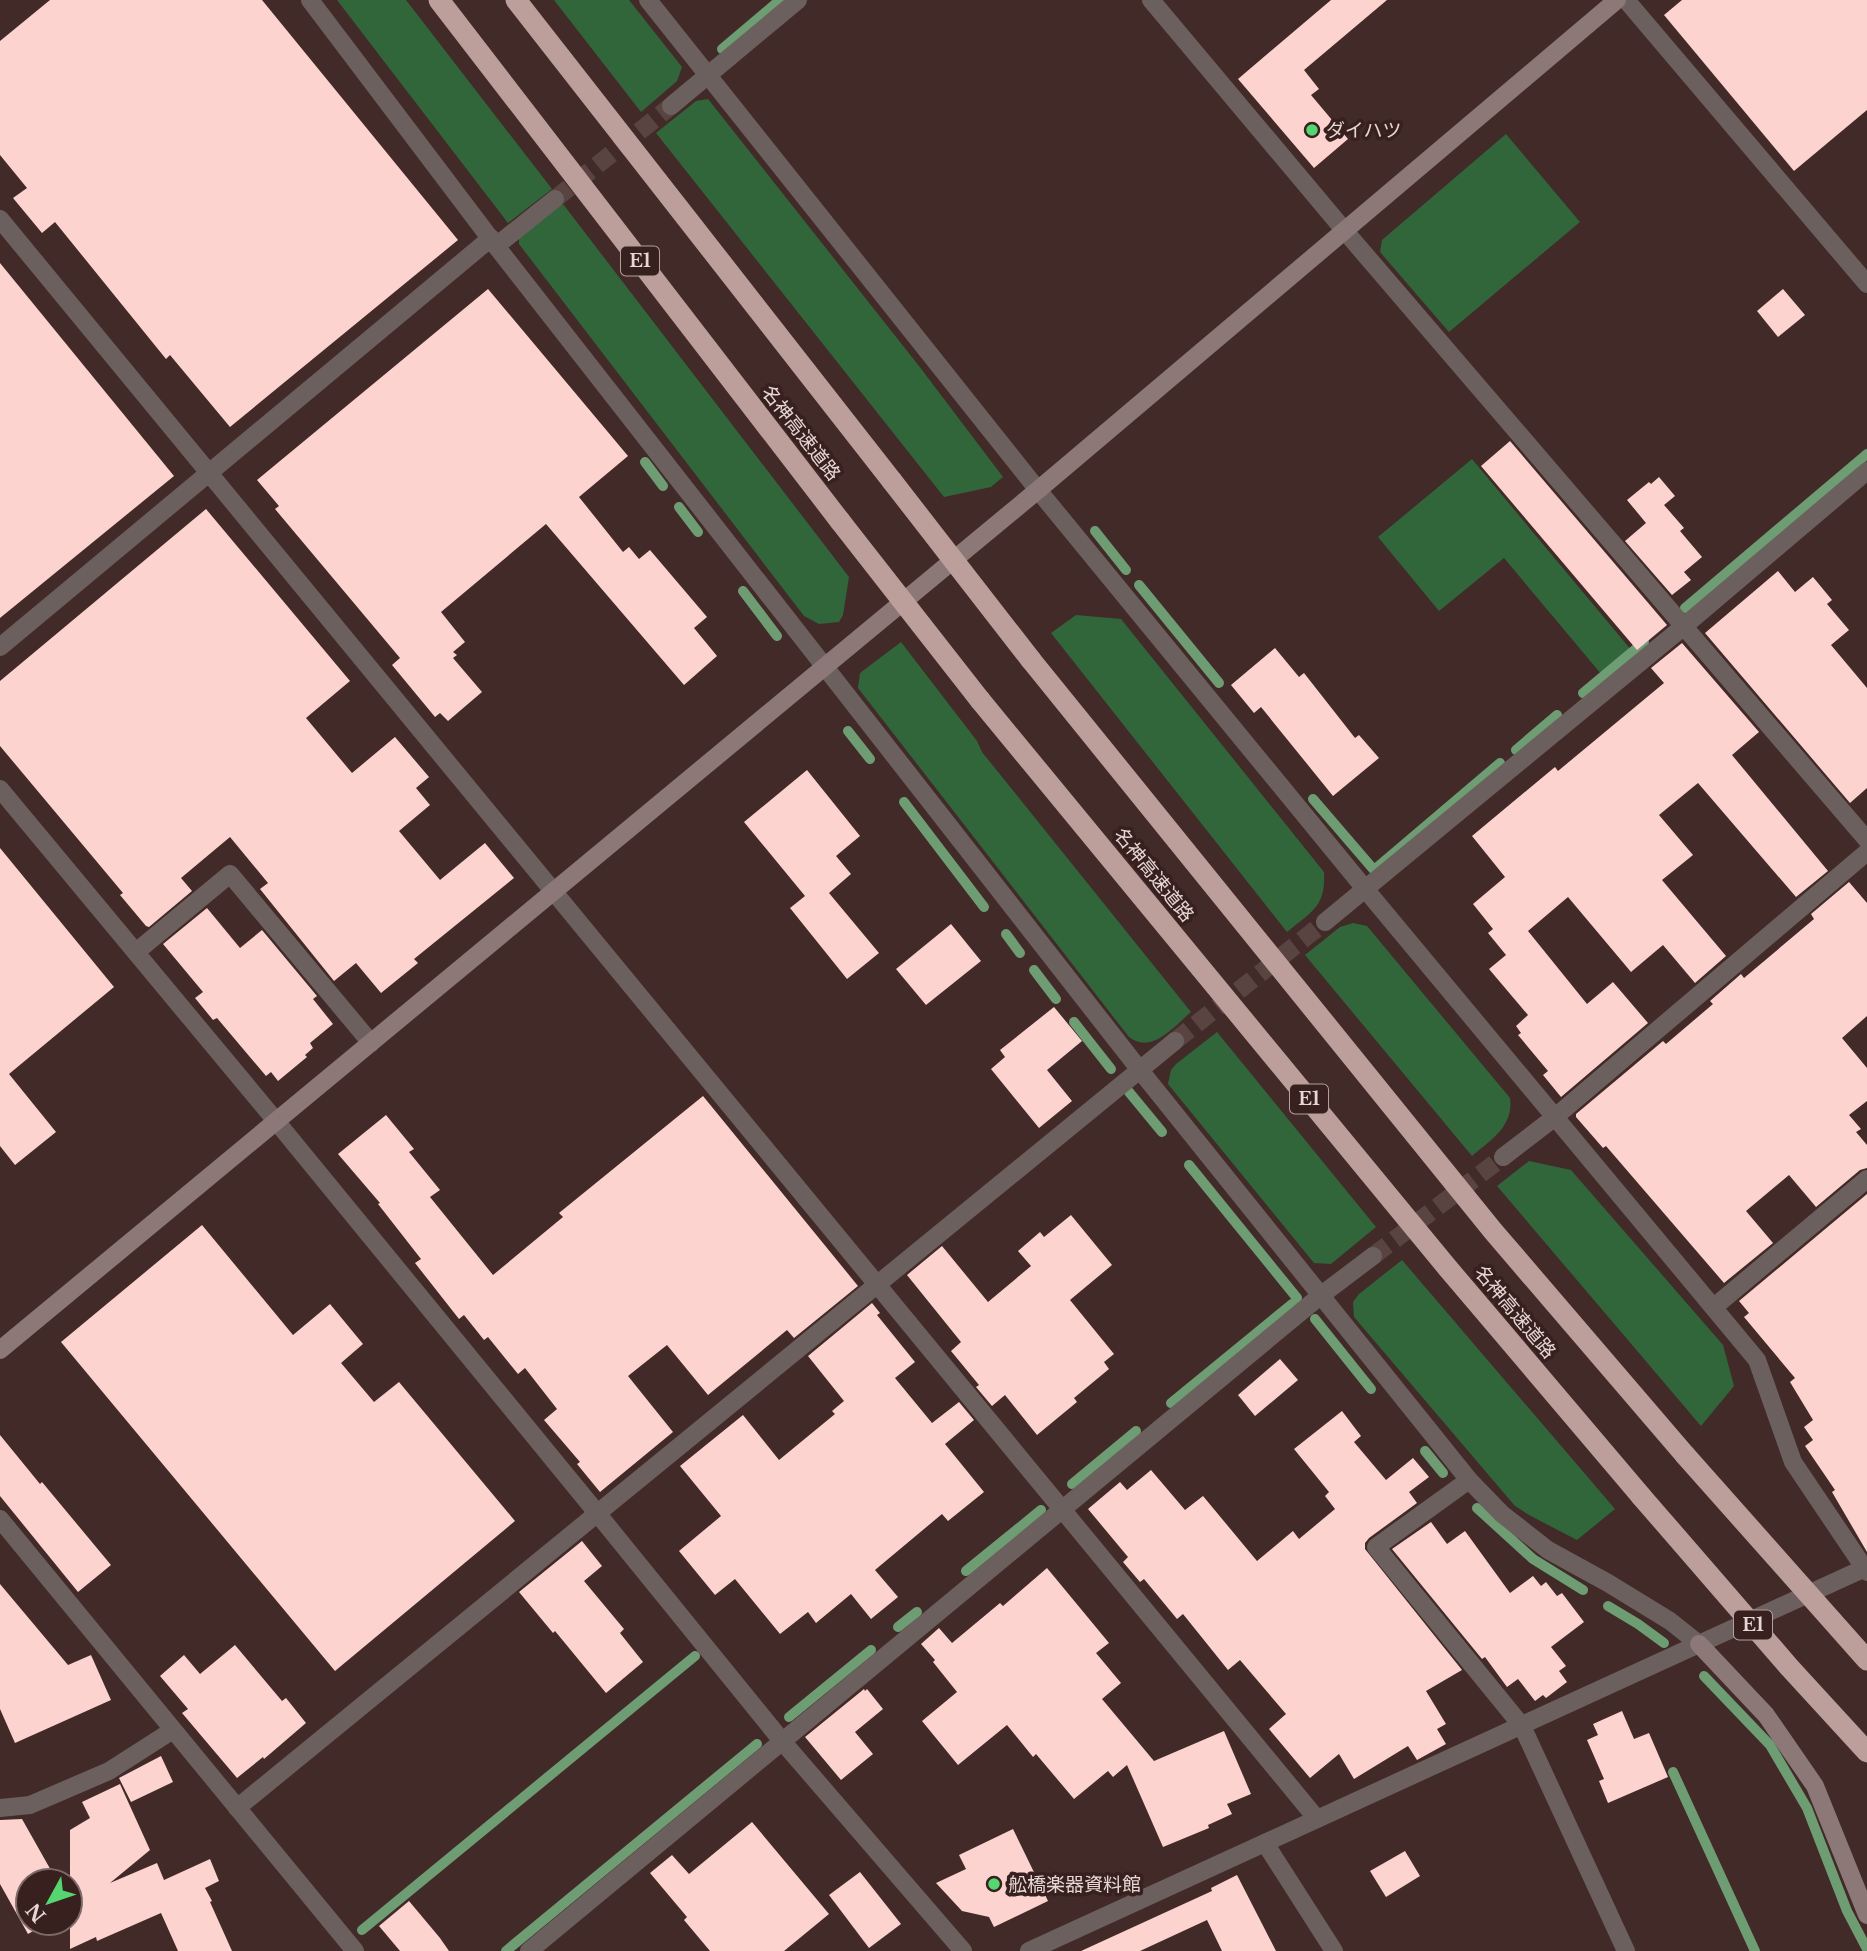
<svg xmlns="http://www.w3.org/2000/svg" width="1867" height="1951" viewBox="0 0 1867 1951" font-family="'Libre Baskerville','Noto Sans JP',serif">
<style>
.green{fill:#31663b}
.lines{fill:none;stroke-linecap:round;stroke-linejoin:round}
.stream{stroke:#6e9c73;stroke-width:10}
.building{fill:#fcd3cf}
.street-tunnel{stroke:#5a4442;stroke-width:18;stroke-dasharray:18 9;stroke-linecap:butt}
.street{stroke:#6c605e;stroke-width:18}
.secondary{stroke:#8c7977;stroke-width:18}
.highway{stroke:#bc9e9b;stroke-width:21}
.highway-bridge{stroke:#bc9e9b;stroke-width:21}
.poi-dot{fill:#55d671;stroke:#37201e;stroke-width:2.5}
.labels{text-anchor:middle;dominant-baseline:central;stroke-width:7;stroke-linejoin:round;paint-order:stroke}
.shield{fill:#37201e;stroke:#b2a09e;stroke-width:2}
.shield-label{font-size:18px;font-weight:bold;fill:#e6d7d5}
.poi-label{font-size:19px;fill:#e6d7d5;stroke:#37201e;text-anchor:start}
.street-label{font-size:19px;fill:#e6d7d5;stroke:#37201e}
</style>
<rect width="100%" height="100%" fill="#412a28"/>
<!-- green -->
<g class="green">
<path d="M 337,0 L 406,0 L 552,189 L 508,223 Z"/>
<path d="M 554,0 L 629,0 L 682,67 L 677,81 L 641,112 Z"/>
<path d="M 708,99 L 919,366 L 1003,477 L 991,487 L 944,497 L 656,133 L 696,101 Z"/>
<path d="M 1506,134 L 1580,222 L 1449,332 L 1380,252 L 1382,240 Z"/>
<path d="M 563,204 L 849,577 L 843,615 L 839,622 L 819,624 L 804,616 L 519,244 L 519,238 Z"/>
<path d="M 1472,459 L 1632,651 L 1602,675 L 1504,558 L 1439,611 L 1378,537 Z"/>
<path d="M 1076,615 L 1121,619 L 1324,872 C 1326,907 1311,912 1287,932 L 1051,633 Z"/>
<path d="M 901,642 L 977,741 L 982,752 L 1191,1012 C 1178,1023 1158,1047 1139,1042 C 1135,1041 1132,1039 1129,1037 L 858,688 L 860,673 Z"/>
<path d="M 1353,923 L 1367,926 L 1510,1098 C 1514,1126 1491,1140 1472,1156 L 1305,955 L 1340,927 Z"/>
<path d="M 1217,1032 L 1376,1227 L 1331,1264 L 1314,1263 L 1168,1084 L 1171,1070 L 1176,1064 Z"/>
<path d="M 1529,1161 L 1571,1170 L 1723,1345 L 1734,1386 L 1701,1426 L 1497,1186 Z"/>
<path d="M 1402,1260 L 1615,1509 L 1577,1540 L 1529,1515 L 1515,1506 L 1354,1317 L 1353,1302 L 1359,1294 Z"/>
</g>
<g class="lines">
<!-- stream -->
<g class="stream">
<path d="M 722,49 L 780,0"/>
<path d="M 645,462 L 663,486"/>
<path d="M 679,507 L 698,532"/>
<path d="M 1095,531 L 1126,570"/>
<path d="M 1139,585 L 1219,683"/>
<path d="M 743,591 L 777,636"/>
<path d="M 1685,608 L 1867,454"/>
<path d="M 1583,693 L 1644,642"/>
<path d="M 848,731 L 870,759"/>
<path d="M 1516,750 L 1557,715"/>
<path d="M 1313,799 L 1374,870 L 1500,763"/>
<path d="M 904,802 L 984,907"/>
<path d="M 1006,934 L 1020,953"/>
<path d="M 1034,970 L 1056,999"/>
<path d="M 1074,1022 L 1111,1069"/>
<path d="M 1129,1092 L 1162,1132"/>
<path d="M 1189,1165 L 1297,1298"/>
<path d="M 1315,1319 L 1371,1389"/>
<path d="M 1171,1403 L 1292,1304"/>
<path d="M 1425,1451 L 1443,1473"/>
<path d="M 1072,1484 L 1136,1431"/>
<path d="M 1477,1508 L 1533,1559 L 1583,1590"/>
<path d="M 966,1571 L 1041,1510"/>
<path d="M 1608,1606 L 1638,1624 L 1664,1643"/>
<path d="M 898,1627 L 917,1612"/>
<path d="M 1704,1676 L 1770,1745 L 1807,1808 L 1847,1911 L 1867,1949"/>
<path d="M 789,1717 L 871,1650"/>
<path d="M 1673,1772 L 1755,1951"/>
<path d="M 362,1930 L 695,1656"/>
<path d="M 506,1951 L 757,1744"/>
</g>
</g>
<!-- building -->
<g class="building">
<path d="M 50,0 L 262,0 L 458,240 L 230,427 L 170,355 L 166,359 L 55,222 L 42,233 L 13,198 L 27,188 L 0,155 L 0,41 Z"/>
<path d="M 1331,0 L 1387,0 L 1304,70 L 1319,89 L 1311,95 L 1348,139 L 1314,168 L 1238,79 Z"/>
<path d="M 1682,0 L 1867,0 L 1867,110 L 1794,171 L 1664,15 Z"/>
<path d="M 0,263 L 174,476 L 0,618 Z"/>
<path d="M 488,289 L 628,456 L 579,497 L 623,552 L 629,547 L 639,559 L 650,550 L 707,617 L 694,628 L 717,656 L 684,685 L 546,524 L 441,612 L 465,642 L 453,652 L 457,655 L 453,658 L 482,692 L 448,721 L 440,713 L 435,717 L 392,665 L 400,658 L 275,509 L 279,506 L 257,480 Z"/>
<path d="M 1783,289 L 1805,315 L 1778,337 L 1757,311 Z"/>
<path d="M 1510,441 L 1667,625 L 1637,650 L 1481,466 Z"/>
<path d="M 1659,477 L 1675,496 L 1664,505 L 1684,528 L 1680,531 L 1702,557 L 1684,572 L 1691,580 L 1672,595 L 1625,541 L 1646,523 L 1627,500 L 1649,482 L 1651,484 Z"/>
<path d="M 206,509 L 350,681 L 306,718 L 352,773 L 395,737 L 429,777 L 416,788 L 430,805 L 399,831 L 440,880 L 485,843 L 514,878 L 414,959 L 418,963 L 381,993 L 356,963 L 334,981 L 260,889 L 268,883 L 230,837 L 181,878 L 192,891 L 149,927 L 146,926 L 120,895 L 123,893 L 0,746 L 0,681 Z"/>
<path d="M 1778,571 L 1795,592 L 1813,577 L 1832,600 L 1827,604 L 1849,630 L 1831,645 L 1867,688 L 1867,788 L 1850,803 L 1705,633 Z"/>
<path d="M 1682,643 L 1759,732 L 1732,755 L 1828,871 L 1796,897 L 1698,783 L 1659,815 L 1693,855 L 1662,880 L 1726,956 L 1695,983 L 1663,945 L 1631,972 L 1568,897 L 1528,931 L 1587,1004 L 1613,982 L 1648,1023 L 1561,1097 L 1543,1075 L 1548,1071 L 1518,1035 L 1521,1033 L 1516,1026 L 1528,1015 L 1489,969 L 1506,955 L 1488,933 L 1493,929 L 1473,904 L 1505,877 L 1472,836 L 1555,767 L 1558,771 L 1664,683 L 1651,668 Z"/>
<path d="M 1275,648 L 1299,677 L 1304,673 L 1355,738 L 1359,735 L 1379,758 L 1333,796 L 1261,707 L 1254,713 L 1231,685 Z"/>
<path d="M 807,770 L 860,836 L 836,856 L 851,874 L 829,893 L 879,953 L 847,979 L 790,908 L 805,896 L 744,822 Z"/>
<path d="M 0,848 L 114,987 L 9,1074 L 56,1132 L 15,1165 L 0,1146 Z"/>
<path d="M 1849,882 L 1867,903 L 1867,1016 L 1842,1038 L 1867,1068 L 1867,1101 L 1849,1115 L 1861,1129 L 1856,1132 L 1867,1145 L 1867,1168 L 1860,1170 L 1816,1207 L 1789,1175 L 1746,1211 L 1773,1243 L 1724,1283 L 1606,1146 L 1603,1148 L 1576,1117 L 1576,1114 L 1663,1041 L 1666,1044 L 1713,1004 L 1710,1001 L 1741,974 L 1744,978 L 1814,919 L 1811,914 Z"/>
<path d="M 207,908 L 240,948 L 262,930 L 317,996 L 313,999 L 333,1024 L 310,1043 L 313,1048 L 305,1055 L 307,1057 L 278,1081 L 271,1072 L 266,1076 L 217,1018 L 213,1020 L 195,998 L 203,992 L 163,944 Z"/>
<path d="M 951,924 L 981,961 L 926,1005 L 896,969 Z"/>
<path d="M 1054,1007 L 1082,1041 L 1047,1070 L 1072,1101 L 1039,1128 L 991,1069 L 1005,1057 L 1000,1050 Z"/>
<path d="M 703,1096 L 858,1286 L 794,1338 L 787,1330 L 708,1395 L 667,1345 L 628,1376 L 673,1432 L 600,1492 L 577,1464 L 580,1462 L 544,1420 L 557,1409 L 525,1368 L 518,1374 L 488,1337 L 484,1340 L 464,1315 L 459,1319 L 415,1263 L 421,1259 L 378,1204 L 380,1203 L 338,1154 L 386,1115 L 414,1149 L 409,1152 L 440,1190 L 430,1197 L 493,1275 L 563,1217 L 559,1213 Z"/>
<path d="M 1867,1194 L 1867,1552 L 1832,1492 L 1835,1490 L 1805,1446 L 1813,1440 L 1804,1427 L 1813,1420 L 1790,1382 L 1795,1378 L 1744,1317 L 1749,1313 L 1739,1301 Z"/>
<path d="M 1071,1215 L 1112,1265 L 1070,1300 L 1114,1354 L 1104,1362 L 1109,1369 L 1074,1398 L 1077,1402 L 1037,1435 L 1005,1395 L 992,1406 L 976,1387 L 979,1385 L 951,1351 L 961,1342 L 907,1275 L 942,1246 L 988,1302 L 1031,1266 L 1018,1251 L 1040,1232 L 1044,1237 Z"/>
<path d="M 202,1225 L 293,1335 L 330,1304 L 363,1344 L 341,1363 L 374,1402 L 399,1382 L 515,1521 L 335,1671 L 61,1342 Z"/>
<path d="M 872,1303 L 880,1313 L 877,1315 L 915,1362 L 895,1378 L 932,1423 L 959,1402 L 974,1420 L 945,1444 L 984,1492 L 948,1521 L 942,1514 L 875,1570 L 898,1597 L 871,1619 L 851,1594 L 816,1623 L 808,1612 L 780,1634 L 735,1579 L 715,1595 L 679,1551 L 721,1516 L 680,1466 L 743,1415 L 779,1460 L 835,1414 L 832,1411 L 844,1401 L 808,1356 Z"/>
<path d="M 1280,1359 L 1298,1380 L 1255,1416 L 1238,1395 Z"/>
<path d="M 1342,1411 L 1361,1436 L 1354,1442 L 1386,1480 L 1413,1458 L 1429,1477 L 1409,1492 L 1417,1503 L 1369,1538 L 1365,1543 L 1365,1549 L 1462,1670 L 1426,1691 L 1446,1724 L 1437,1729 L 1446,1744 L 1417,1760 L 1408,1746 L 1354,1779 L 1339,1754 L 1310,1778 L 1269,1729 L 1286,1714 L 1240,1660 L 1228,1670 L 1183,1614 L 1177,1619 L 1144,1579 L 1140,1582 L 1123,1562 L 1128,1557 L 1088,1509 L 1120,1482 L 1127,1490 L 1151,1470 L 1185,1510 L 1203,1496 L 1257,1561 L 1293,1531 L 1299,1539 L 1335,1509 L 1325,1496 L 1329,1492 L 1294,1449 Z"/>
<path d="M 0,1435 L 40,1484 L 42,1482 L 111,1565 L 78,1592 L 0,1496 Z"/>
<path d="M 1431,1522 L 1447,1544 L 1465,1531 L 1510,1593 L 1533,1576 L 1541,1586 L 1546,1582 L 1557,1596 L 1562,1593 L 1584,1622 L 1551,1647 L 1566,1666 L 1559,1671 L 1567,1682 L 1546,1698 L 1543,1695 L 1535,1701 L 1518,1679 L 1507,1687 L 1485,1657 L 1482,1659 L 1392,1549 Z"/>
<path d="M 582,1541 L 602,1566 L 584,1581 L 624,1629 L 620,1633 L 643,1662 L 606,1693 L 555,1631 L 553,1633 L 519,1592 Z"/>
<path d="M 1047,1568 L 1109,1643 L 1096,1653 L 1121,1683 L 1102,1699 L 1154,1761 L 1224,1731 L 1251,1794 L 1227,1804 L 1232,1814 L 1208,1825 L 1209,1828 L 1163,1847 L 1127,1765 L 1113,1777 L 1108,1771 L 1074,1799 L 1036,1754 L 1033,1757 L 1007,1725 L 958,1765 L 922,1721 L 957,1692 L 933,1662 L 935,1660 L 921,1644 L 939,1628 L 952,1643 L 1000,1603 L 1003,1606 Z"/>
<path d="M 0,1584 L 68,1665 L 91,1655 L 111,1700 L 15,1743 L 0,1709 Z"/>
<path d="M 235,1645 L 282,1701 L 286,1698 L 306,1723 L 264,1759 L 263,1757 L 237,1778 L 182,1713 L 188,1709 L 160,1676 L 184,1655 L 200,1674 Z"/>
<path d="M 864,1689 L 865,1691 L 867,1689 L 883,1709 L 855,1732 L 873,1754 L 841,1780 L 805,1737 Z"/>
<path d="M 1622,1711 L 1634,1739 L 1649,1733 L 1668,1777 L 1608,1803 L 1599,1781 L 1604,1779 L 1587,1740 L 1598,1735 L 1593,1724 Z"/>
<path d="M 161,1756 L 173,1782 L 131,1802 L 119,1778 Z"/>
<path d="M 120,1784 L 150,1850 L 110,1883 L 157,1863 L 164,1880 L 210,1859 L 219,1881 L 205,1888 L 212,1901 L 210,1902 L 232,1951 L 178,1951 L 161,1913 L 97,1941 L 96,1937 L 70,1949 L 70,1830 L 90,1818 L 82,1802 Z"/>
<path d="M 22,1819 L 57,1881 L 28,1881 L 28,1923 L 47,1923 L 28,1934 L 0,1884 L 0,1820 Z"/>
<path d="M 752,1822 L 829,1914 L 784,1951 L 710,1951 L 684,1920 L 687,1917 L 650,1873 L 672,1855 L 689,1874 Z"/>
<path d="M 1013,1829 L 1048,1901 L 994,1927 L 989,1917 L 962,1911 L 936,1883 L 966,1869 L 959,1855 Z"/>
<path d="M 1405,1851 L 1420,1876 L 1386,1897 L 1370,1871 Z"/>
<path d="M 860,1872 L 901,1924 L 869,1948 L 829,1895 Z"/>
<path d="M 1237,1875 L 1276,1951 L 1222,1951 L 1207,1920 L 1140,1951 L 1081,1951 L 1212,1891 L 1211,1888 Z"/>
<path d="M 409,1901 L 440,1938 L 449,1951 L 400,1951 L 379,1926 Z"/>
</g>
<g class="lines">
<!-- street-tunnel -->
<g class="street-tunnel">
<path d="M 555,199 L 671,106"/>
<path d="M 1175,1041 L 1325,922"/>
<path d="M 1373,1256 L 1503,1157"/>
</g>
<!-- street -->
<g class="street">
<path d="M 310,0 L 496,246 L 1139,1069 L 1469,1480 L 1502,1514 L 1548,1550 L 1608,1583 L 1670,1621 L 1699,1644"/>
<path d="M 648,0 L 1038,490 L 1366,890 L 1757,1360 L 1793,1462 L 1867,1572"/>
<path d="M 1151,0 L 1344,230 L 1867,840"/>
<path d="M 1626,0 L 1867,284"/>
<path d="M 671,106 L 798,0"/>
<path d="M 0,219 L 1317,1819"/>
<path d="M 496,246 L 555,199"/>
<path d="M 0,647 L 491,238"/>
<path d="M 0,789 L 276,1121 L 597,1513 L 782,1741 L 963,1951"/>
<path d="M 1325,922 L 1683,627 L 1867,471"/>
<path d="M 136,952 L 230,874 L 371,1043"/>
<path d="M 1503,1157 L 1555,1117 L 1867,852"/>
<path d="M 1714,1307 L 1867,1179"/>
<path d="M 1469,1480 L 1376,1547 L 1522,1726 L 1626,1951"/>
<path d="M 0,1519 L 355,1951"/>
<path d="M 0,1808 L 30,1805 L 109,1771 L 173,1730"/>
<path d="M 237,1808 L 1175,1041"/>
<path d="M 1265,1843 L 1334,1951"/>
<path d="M 529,1951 L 1320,1296 L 1373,1256"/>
<path d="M 1029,1951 L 1867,1567"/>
</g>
<!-- secondary -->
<g class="secondary">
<path d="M 0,1350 L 1038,490 L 1617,0"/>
<path d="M 1699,1644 L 1766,1715 L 1815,1786 L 1867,1915"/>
</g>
<!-- highway -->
<g class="highway">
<path d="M 439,0 L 840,521"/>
<path d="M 516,0 L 892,481"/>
<path d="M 1031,660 L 1493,1231 L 1685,1455"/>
<path d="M 980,700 L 1446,1266 L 1641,1496"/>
</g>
<!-- highway-bridge -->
<g class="highway-bridge">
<path d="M 892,481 L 1031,660"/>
<path d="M 840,521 L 980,700"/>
<path d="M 1685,1455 L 1867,1660"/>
<path d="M 1641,1496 L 1790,1668 L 1867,1752"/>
</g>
</g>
<!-- markers -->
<g class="poi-dot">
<circle cx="1312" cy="130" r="7"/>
<circle cx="994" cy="1884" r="7"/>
</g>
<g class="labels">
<!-- shield labels -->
<g class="shield">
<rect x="621" y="246.5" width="38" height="29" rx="5"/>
<rect x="1290" y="1084.5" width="38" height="29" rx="5"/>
<rect x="1734" y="1610.5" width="38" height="29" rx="5"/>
</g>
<g class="shield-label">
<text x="640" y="261">E1</text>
<text x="1309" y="1099">E1</text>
<text x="1753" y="1625">E1</text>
</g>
<!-- poi labels -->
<g class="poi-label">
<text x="1326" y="130">ダイハツ</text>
<text x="1008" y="1884">舩橋楽器資料館</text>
</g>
<!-- street labels -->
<g class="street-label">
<text transform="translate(801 433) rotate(52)">名神高速道路</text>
<text transform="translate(1154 875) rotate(51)">名神高速道路</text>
<text transform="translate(1515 1312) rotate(50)">名神高速道路</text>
</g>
</g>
<!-- north arrow -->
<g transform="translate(49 1902) rotate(230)"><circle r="33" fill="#37201e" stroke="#7d6967" stroke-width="2"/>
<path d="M0-5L12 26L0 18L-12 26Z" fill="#55d671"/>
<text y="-10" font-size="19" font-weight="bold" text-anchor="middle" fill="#e6d7d5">N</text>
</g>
</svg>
